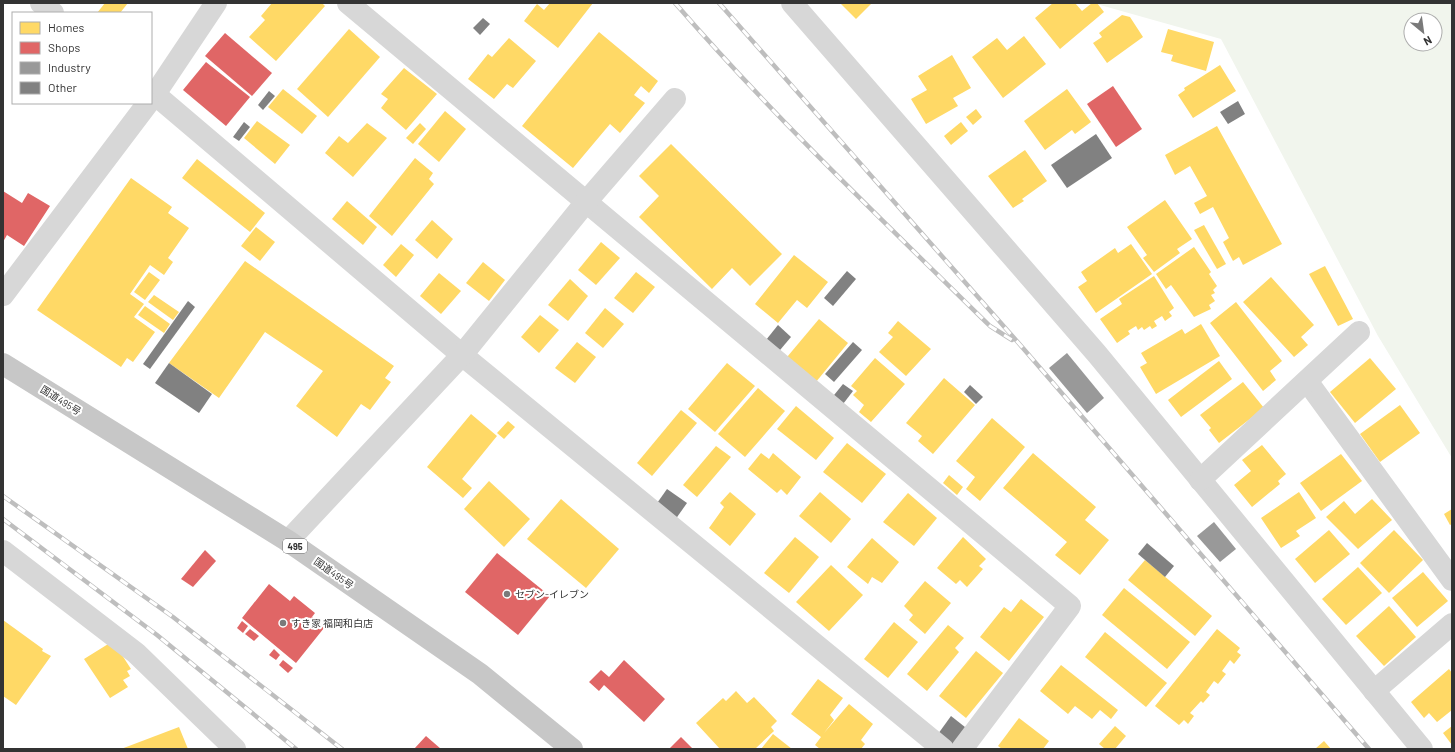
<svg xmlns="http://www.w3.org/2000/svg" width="1455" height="752" viewBox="0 0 1455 752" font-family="Barlow,'Noto Sans JP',sans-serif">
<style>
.green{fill:#f1f5ed;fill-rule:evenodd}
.homes{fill:#ffd966}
.shops{fill:#e06666}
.industry{fill:#999}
.building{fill:#818181}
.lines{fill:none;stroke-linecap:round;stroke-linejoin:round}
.minor{stroke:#d7d7d7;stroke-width:22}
.trunk{stroke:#c7c7c7;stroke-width:22}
.rail-casing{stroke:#bebebe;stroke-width:4.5}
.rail{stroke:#fff;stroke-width:3;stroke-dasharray:9;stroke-linecap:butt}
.poi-dot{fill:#7a7a7a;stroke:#fff;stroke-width:1.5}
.labels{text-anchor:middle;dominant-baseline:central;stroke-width:4;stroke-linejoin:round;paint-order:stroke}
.shield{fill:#fff;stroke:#707070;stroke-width:1}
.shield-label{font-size:9px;font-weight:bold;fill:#333}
.street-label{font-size:10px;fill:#333;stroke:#fff}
.poi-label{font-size:10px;fill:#333;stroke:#fff;text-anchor:start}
</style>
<rect width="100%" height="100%" fill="#fff"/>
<!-- green -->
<path class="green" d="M 1093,3 L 1452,3 L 1452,458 L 1378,336 L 1221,39 ZM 1411,20 L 1435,20 L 1435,44 L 1411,44 Z"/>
<!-- homes -->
<g class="homes">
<path d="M 105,3 L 128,3 L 120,13 L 97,13 Z"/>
<path d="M 272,3 L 322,3 L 325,6 L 276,61 L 249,37 L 265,20 L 261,16 Z"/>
<path d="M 550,3 L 593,3 L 558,48 L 524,21 L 537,4 L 544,10 Z"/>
<path d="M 840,3 L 872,3 L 856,19 Z"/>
<path d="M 1053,3 L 1075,3 L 1082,11 L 1092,3 L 1097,3 L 1104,12 L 1060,49 L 1035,18 Z"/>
<path d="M 1122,15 L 1130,17 L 1143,37 L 1107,63 L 1093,43 L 1102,37 L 1099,33 Z"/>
<path d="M 349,29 L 380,57 L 328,117 L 297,89 Z"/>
<path d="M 1168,29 L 1214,42 L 1206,71 L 1171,61 L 1173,55 L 1161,52 Z"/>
<path d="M 599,32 L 658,81 L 649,93 L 641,86 L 634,95 L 645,103 L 620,133 L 610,124 L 573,168 L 522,126 Z"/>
<path d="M 1024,36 L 1046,64 L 1003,98 L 972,57 L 997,38 L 1007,50 Z"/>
<path d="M 509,38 L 536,61 L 513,88 L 507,84 L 494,99 L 468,79 L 488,54 L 492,57 Z"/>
<path d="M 952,55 L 971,88 L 953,98 L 958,106 L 926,124 L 911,99 L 927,90 L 918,76 Z"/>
<path d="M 1220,65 L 1236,91 L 1193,118 L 1178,95 L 1185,90 L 1184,88 Z"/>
<path d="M 404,68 L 437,94 L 406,130 L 381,108 L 388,99 L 381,94 Z"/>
<path d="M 283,89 L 317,116 L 302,134 L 268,107 Z"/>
<path d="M 1067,89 L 1091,122 L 1075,134 L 1072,130 L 1045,150 L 1024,121 Z"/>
<path d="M 976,109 L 982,117 L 973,125 L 966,117 Z"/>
<path d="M 445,111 L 466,129 L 439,162 L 418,144 Z"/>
<path d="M 257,121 L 290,145 L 275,164 L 244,138 Z"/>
<path d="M 961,122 L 968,131 L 951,145 L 944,136 Z"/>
<path d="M 367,123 L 387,138 L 353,177 L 325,153 L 339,136 L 348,143 Z"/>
<path d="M 420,123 L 426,129 L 413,144 L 406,138 Z"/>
<path d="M 1217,126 L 1282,244 L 1243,265 L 1239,257 L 1233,261 L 1223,242 L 1229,238 L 1213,207 L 1200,214 L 1194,203 L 1207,196 L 1190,166 L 1175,175 L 1165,155 Z"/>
<path d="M 671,144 L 782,254 L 750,286 L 732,268 L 712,289 L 639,217 L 659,196 L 639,176 Z"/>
<path d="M 1025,150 L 1047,181 L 1022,199 L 1024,201 L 1013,208 L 988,176 Z"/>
<path d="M 415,158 L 433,173 L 429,179 L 434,184 L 392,236 L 369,216 Z"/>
<path d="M 197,159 L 265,213 L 250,232 L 182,178 Z"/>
<path d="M 131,178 L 172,207 L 168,213 L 189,228 L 168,258 L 173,262 L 164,275 L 150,265 L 130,294 L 144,304 L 134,317 L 155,332 L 133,362 L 127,358 L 121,367 L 37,310 Z"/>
<path d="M 1165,200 L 1192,239 L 1177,249 L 1180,253 L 1154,272 L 1143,258 L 1147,255 L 1127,227 Z"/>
<path d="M 347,201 L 377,227 L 363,245 L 332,219 Z"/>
<path d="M 432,220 L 453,239 L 437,259 L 415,240 Z"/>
<path d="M 1204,225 L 1226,264 L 1217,269 L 1194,230 Z"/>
<path d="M 256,227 L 275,242 L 260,261 L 241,246 Z"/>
<path d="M 601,242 L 620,258 L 596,285 L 578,270 Z"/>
<path d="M 401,244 L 414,255 L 396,277 L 383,265 Z"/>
<path d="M 1131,244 L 1152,274 L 1096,313 L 1078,287 L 1087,281 L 1081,272 L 1115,248 L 1118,253 Z"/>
<path d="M 1194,247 L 1211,272 L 1209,274 L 1217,286 L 1213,290 L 1215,293 L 1211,295 L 1215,301 L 1209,305 L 1211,309 L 1194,317 L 1171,285 L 1166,289 L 1156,274 Z"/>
<path d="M 794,255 L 828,282 L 807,308 L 797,300 L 778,323 L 755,304 Z"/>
<path d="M 245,261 L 394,366 L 385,378 L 391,382 L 370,410 L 361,404 L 337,437 L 296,406 L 323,371 L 265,332 L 219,398 L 169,363 Z"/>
<path d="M 483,262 L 505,280 L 489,301 L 466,283 Z"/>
<path d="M 1325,266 L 1353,319 L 1338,326 L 1309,274 Z"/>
<path d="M 149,272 L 160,280 L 145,300 L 134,292 Z"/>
<path d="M 636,272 L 655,287 L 633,313 L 614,298 Z"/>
<path d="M 439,273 L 461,291 L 441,314 L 420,296 Z"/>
<path d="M 1154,276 L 1174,308 L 1169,312 L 1172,316 L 1165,321 L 1162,316 L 1154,321 L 1157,326 L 1152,329 L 1150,326 L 1144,330 L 1142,327 L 1138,330 L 1136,326 L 1128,331 L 1130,334 L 1117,343 L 1100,319 L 1122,304 L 1119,299 Z"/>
<path d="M 1271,277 L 1314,325 L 1301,337 L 1308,345 L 1294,357 L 1243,302 Z"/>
<path d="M 570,279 L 588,296 L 568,321 L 548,305 Z"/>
<path d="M 154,295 L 179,312 L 173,320 L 148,302 Z"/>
<path d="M 1236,302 L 1282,361 L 1270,371 L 1276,380 L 1263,391 L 1210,323 Z"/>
<path d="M 145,306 L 170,324 L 164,333 L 138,315 Z"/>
<path d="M 605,308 L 624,324 L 603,348 L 585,333 Z"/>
<path d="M 540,315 L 559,330 L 539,353 L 521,337 Z"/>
<path d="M 819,319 L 848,343 L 811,388 L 782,363 Z"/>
<path d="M 898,321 L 931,349 L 906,376 L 879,352 L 893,337 L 888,333 Z"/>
<path d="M 1201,324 L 1220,356 L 1156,394 L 1140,367 L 1147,363 L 1141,353 L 1182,329 L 1185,334 Z"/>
<path d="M 577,342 L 596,357 L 575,383 L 555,368 Z"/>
<path d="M 875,358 L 905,384 L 871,422 L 859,412 L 864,405 L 853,395 L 857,391 L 851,386 Z"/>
<path d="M 1370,358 L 1396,389 L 1355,423 L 1330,392 Z"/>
<path d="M 1219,361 L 1232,379 L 1181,417 L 1168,400 Z"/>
<path d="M 727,363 L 755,386 L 715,432 L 688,409 Z"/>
<path d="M 944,378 L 975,405 L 933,454 L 918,441 L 922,436 L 906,423 Z"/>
<path d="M 1243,382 L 1264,408 L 1219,443 L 1209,430 L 1211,428 L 1200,415 Z"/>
<path d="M 758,388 L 785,411 L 745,457 L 718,434 Z"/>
<path d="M 1400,405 L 1420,433 L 1380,462 L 1360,434 Z"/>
<path d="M 796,406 L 834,438 L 816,460 L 777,429 Z"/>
<path d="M 681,410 L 697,423 L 652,476 L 637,463 Z"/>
<path d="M 471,414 L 497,436 L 462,479 L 472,488 L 463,498 L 427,467 Z"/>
<path d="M 992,418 L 1025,447 L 980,501 L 966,489 L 975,477 L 956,461 Z"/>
<path d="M 508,421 L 515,427 L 504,439 L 497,433 Z"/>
<path d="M 847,443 L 886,474 L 862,503 L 823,472 Z"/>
<path d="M 1262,445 L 1286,474 L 1278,481 L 1280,484 L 1252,507 L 1234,485 L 1251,471 L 1242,460 Z"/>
<path d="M 716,446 L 731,457 L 697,497 L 683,485 Z"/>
<path d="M 761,453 L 769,459 L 773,453 L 801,477 L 787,495 L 781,489 L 777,493 L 748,469 Z"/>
<path d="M 1033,453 L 1096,507 L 1085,520 L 1109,540 L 1080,575 L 1055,555 L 1067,542 L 1003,488 Z"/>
<path d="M 1341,454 L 1362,481 L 1321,511 L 1300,483 Z"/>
<path d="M 949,475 L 963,487 L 957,495 L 943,483 Z"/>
<path d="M 489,481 L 530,519 L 504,547 L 464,509 Z"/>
<path d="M 730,492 L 756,514 L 730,546 L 709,528 L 724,507 L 720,503 Z"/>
<path d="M 820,492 L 851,519 L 831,543 L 799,516 Z"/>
<path d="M 1299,492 L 1316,518 L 1296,531 L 1300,536 L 1281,548 L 1261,518 Z"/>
<path d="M 908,493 L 937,518 L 914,546 L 883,522 Z"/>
<path d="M 561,499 L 619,549 L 586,588 L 527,539 Z"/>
<path d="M 1372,499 L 1392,520 L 1358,549 L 1326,517 L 1344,501 L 1355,514 Z"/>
<path d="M 1452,509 L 1452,524 L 1450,525 L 1444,514 Z"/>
<path d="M 1329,530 L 1350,554 L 1315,583 L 1295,559 Z"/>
<path d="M 1394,530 L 1423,560 L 1389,593 L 1360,563 Z"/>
<path d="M 795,537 L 819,557 L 789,593 L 764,573 Z"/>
<path d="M 963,537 L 986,559 L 979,566 L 983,569 L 967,587 L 960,580 L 956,584 L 937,568 Z"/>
<path d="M 872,538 L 899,562 L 882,583 L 872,577 L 868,584 L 847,567 Z"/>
<path d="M 1145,560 L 1212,616 L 1195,636 L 1128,580 Z"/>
<path d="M 831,565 L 863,595 L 829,631 L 796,602 Z"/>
<path d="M 1358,567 L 1382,593 L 1346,625 L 1322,599 Z"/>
<path d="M 1423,572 L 1448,601 L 1417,627 L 1392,598 Z"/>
<path d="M 925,581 L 951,603 L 925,634 L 909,620 L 913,615 L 904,606 Z"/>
<path d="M 1124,588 L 1190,642 L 1167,669 L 1102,615 Z"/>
<path d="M 1021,599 L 1044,617 L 1009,661 L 980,637 L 1004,607 L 1011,612 Z"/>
<path d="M 1389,606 L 1416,637 L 1384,666 L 1356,636 Z"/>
<path d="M 3,620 L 43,649 L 42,651 L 51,656 L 16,705 L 3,696 Z"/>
<path d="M 894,622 L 918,642 L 888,678 L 864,659 Z"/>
<path d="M 948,625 L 964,638 L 955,648 L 959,652 L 927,691 L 907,674 Z"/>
<path d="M 1217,629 L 1240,648 L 1237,652 L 1241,655 L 1234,664 L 1230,660 L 1222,671 L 1226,674 L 1218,684 L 1214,681 L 1206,692 L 1210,695 L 1203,703 L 1201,701 L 1190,713 L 1194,716 L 1188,724 L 1184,720 L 1179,725 L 1155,706 Z"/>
<path d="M 1105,632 L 1167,683 L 1146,707 L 1085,657 Z"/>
<path d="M 113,641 L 131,669 L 127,671 L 130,676 L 123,680 L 128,687 L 110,698 L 84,659 Z"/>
<path d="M 976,651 L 1003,673 L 966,718 L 939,696 Z"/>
<path d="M 1061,665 L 1118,710 L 1111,719 L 1100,710 L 1092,719 L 1075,706 L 1068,714 L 1040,691 Z"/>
<path d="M 1449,669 L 1452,673 L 1452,710 L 1437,722 L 1429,713 L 1424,718 L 1411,702 Z"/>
<path d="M 818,679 L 843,698 L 830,715 L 834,720 L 824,733 L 849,704 L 873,724 L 861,740 L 865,744 L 861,749 L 820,749 L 815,745 L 821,737 L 791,714 Z"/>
<path d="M 736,691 L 747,703 L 754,697 L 777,721 L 771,727 L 774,731 L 755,749 L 720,749 L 696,723 L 723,698 L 726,701 Z"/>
<path d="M 1019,718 L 1049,741 L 1043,749 L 1002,749 L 998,746 Z"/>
<path d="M 1115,726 L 1126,736 L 1115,749 L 1105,749 L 1099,744 Z"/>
<path d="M 1452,726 L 1452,745 L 1443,733 Z"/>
<path d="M 179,727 L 188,749 L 121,749 Z"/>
<path d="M 773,734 L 792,749 L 761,749 Z"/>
<path d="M 1324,741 L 1331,749 L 1315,749 Z"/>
</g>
<!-- shops -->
<g class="shops">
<path d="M 225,33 L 272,73 L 252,96 L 205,56 Z"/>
<path d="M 206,62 L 250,97 L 226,126 L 183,90 Z"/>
<path d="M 1113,86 L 1142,129 L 1116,147 L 1087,104 Z"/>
<path d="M 3,191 L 22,203 L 28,193 L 50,206 L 24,246 L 7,235 L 3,242 Z"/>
<path d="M 205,550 L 216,561 L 193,587 L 181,579 Z"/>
<path d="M 497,553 L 550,596 L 518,635 L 465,592 Z"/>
<path d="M 269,584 L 290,601 L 294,596 L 315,613 L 312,617 L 324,628 L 296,663 L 242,618 Z"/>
<path d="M 242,621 L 248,626 L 243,633 L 237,628 Z"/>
<path d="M 250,629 L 259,636 L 254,641 L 245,634 Z"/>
<path d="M 274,649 L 280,655 L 276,660 L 269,655 Z"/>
<path d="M 283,660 L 293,668 L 288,673 L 279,665 Z"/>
<path d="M 624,660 L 665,699 L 644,722 L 604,685 L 599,691 L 589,682 L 601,670 L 609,677 Z"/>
<path d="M 426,736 L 441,749 L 414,749 Z"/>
<path d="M 681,737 L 693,749 L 669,749 Z"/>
</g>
<!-- industry -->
<g class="industry">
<path d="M 1067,353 L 1104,398 L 1087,413 L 1049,368 Z"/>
<path d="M 1214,522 L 1236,549 L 1220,562 L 1197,536 Z"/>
</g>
<!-- building -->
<g class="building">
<path d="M 483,18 L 490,24 L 480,35 L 473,28 Z"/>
<path d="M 269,91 L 275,96 L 263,110 L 258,105 Z"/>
<path d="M 1238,101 L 1245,114 L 1228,124 L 1220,112 Z"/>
<path d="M 244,122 L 250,127 L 239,141 L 233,137 Z"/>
<path d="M 1096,134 L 1112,158 L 1067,188 L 1051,165 Z"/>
<path d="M 847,271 L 856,279 L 833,306 L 824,298 Z"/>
<path d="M 188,301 L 195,307 L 150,369 L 143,364 Z"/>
<path d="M 778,325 L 791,337 L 775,356 L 762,345 Z"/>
<path d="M 853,342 L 862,350 L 834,382 L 825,374 Z"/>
<path d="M 169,363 L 212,394 L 199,413 L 155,383 Z"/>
<path d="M 843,384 L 853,391 L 840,408 L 830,400 Z"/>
<path d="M 970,385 L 983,397 L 976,404 L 964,392 Z"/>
<path d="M 667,489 L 687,503 L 675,520 L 655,506 Z"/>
<path d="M 1147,543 L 1174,566 L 1165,577 L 1138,554 Z"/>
<path d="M 951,716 L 970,731 L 956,749 L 938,734 Z"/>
</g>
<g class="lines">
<!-- minor -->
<g class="minor">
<path d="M 41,3 L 53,13"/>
<path d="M 348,3 L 1070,606 L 962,749"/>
<path d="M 792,3 L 1097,354 L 1422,749"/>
<path d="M 151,91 L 462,355 L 943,749"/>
<path d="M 151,100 L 216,3"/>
<path d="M 3,295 L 148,103"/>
<path d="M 1307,381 L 1452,580"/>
<path d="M 1200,480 L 1359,332"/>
<path d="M 288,541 L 462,355 L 586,202 L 675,99"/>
<path d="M 3,551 L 136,653 L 235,749"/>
<path d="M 1374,691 L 1452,624"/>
</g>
<!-- trunk -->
<path class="trunk" d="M 3,364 L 288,541 L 480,674 L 572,749"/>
<defs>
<g id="rail">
<path d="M 675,3 C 774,117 882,220 990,326 L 1012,340"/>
<path d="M 719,3 L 1022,347 L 1369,749"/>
<path d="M 3,496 L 173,617 L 342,749"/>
<path d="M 3,519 L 157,635 L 296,749"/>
</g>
</defs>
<!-- rail casing -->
<use href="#rail" class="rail-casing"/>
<!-- rail -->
<use href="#rail" class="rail"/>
</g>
<!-- markers -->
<g class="poi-dot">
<circle cx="507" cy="594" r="4"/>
<circle cx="283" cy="623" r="4"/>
</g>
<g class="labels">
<!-- shield labels -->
<rect class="shield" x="283" y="539" width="24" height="14" rx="3"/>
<g class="shield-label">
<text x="295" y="546">495</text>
</g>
<!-- street labels -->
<g class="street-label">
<text transform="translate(61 400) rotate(32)">国道495号</text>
<text transform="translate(334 573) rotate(35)">国道495号</text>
</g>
<!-- poi labels -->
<g class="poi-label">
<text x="515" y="594">セブン-イレブン</text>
<text x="291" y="623">すき家 福岡和白店</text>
</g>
</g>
<!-- border -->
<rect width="1455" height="752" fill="none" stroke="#333333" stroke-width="8"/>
<!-- legend -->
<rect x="12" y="12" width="140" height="92" fill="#ffffff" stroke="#adadad"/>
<rect x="20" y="22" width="20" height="12" fill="#ffd966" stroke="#adadad"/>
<text x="48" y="32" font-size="12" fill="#333333">Homes</text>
<rect x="20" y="42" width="20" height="12" fill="#e06666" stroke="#adadad"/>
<text x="48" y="52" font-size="12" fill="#333333">Shops</text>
<rect x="20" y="62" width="20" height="12" fill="#999999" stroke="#adadad"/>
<text x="48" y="72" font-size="12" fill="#333333">Industry</text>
<rect x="20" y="82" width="20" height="12" fill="#818181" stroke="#adadad"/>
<text x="48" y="92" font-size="12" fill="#333333">Other</text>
<!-- north arrow -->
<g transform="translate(1423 32) rotate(151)"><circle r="19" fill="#ffffff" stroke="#adadad"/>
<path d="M0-3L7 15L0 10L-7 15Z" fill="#7a7a7a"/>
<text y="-6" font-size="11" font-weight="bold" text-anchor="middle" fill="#333333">N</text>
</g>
</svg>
